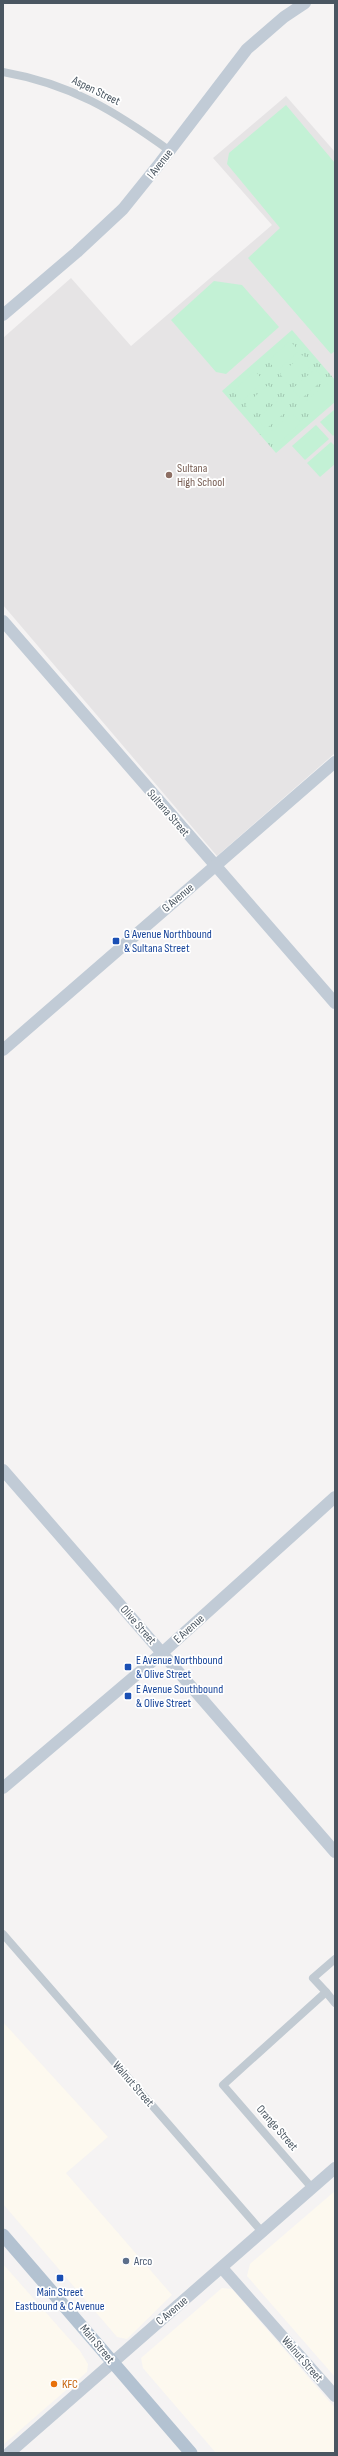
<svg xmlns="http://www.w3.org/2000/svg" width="338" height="2456" viewBox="0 0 338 2456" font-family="'Sofia Sans Condensed',sans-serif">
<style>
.commercial{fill:#fdf9ef}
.education{fill:#e6e4e5}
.grass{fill:url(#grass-tufts)}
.pitch{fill:#c3f1d5}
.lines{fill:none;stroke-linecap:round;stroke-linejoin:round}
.street{stroke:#c1cad2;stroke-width:8}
.secondary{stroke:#c1cbd6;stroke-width:12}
.primary{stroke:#b3c2d1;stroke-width:13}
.education-dot{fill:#8d6e63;stroke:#fff;stroke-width:1.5}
.transit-dot{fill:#1a4fb4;stroke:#fff;stroke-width:1.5}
.service-dot{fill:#5c6f8a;stroke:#fff;stroke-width:1.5}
.food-dot{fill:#e8710a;stroke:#fff;stroke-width:1.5}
.labels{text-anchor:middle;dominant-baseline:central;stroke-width:3.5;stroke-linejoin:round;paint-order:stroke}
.street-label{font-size:12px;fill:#4a5661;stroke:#fff}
.education-label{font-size:12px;fill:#785e54;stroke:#fff;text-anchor:start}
.transit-label{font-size:12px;fill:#164399;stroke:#fff;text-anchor:start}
.service-label{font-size:12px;fill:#4e5e75;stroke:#fff;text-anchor:start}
.food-label{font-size:12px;fill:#c56008;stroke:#fff;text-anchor:start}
</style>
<defs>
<pattern id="grass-tufts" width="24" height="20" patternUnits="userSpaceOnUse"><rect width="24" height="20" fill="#c3f1d5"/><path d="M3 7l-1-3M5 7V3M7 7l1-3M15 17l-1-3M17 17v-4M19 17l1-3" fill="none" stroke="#a0c6b0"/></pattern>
</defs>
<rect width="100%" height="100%" fill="#f5f3f3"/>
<!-- commercial -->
<g class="commercial">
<path d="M 3,2022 L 108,2137 L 66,2173 L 172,2295 L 127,2339 L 117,2337 L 3,2204 Z"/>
<path d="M 335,2191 L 335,2377 L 247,2276 L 250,2264 Z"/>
<path d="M 3,2264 L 80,2351 L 88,2364 L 87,2372 L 3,2445 Z"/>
<path d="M 222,2288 L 232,2289 L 335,2408 L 335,2453 L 216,2453 L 143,2368 L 141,2358 Z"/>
</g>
<!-- education -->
<path class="education" d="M 286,96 L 335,152 L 335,753 L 217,856 L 3,605 L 3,338 L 71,278 L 131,346 L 272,225 L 213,158 Z"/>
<!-- grass -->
<path class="grass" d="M 292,330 L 335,380 L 335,402 L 276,453 L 222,391 Z"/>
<!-- pitch -->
<g class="pitch">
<path d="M 286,105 L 335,163 L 335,351 L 331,354 L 248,258 L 280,228 L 227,164 L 229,153 Z"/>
<path d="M 214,281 L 242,285 L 279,327 L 226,374 L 216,372 L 171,320 Z"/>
<path d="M 290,341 L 299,351 L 277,371 L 268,361 Z"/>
<path d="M 303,355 L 312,365 L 289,385 L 280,374 Z"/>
<path d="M 315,369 L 324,379 L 301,399 L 292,389 Z"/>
<path d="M 255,371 L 264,381 L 242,401 L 233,391 Z"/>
<path d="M 327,383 L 335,394 L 314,413 L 304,403 Z"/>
<path d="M 268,385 L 277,395 L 254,415 L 245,405 Z"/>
<path d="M 280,399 L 289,409 L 266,429 L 257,419 Z"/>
<path d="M 335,409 L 335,434 L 333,436 L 320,422 Z"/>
<path d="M 292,413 L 301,423 L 279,443 L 269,433 Z"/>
<path d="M 316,425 L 329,439 L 305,460 L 292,446 Z"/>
<path d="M 331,442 L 335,446 L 335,464 L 320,477 L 307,463 Z"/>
</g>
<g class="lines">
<!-- street -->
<g class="street">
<path d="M 3,72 C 71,84 115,111 170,151"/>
<path d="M 3,1934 L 263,2233"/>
<path d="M 326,1992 L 335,2003"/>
<path d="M 312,2188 L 223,2085 L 326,1992 L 313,1978 L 335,1959"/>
</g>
<!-- secondary -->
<g class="secondary">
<path d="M 3,315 L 77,252 L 123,209 L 160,163 L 247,49 L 284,17 L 305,3"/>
<path d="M 3,621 L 335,1003"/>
<path d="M 3,1050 L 335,762"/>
<path d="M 3,1470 L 335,1852"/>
<path d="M 3,1788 L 162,1653 L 335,1497"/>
<path d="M 222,2268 L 335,2396"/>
<path d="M 9,2453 L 335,2168"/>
</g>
<!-- primary -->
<path class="primary" d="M 3,2235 L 191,2453"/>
</g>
<!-- markers -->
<circle class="education-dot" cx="169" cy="475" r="4"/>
<g class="transit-dot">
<rect x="112" y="937" width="8" height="8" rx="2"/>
<rect x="124" y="1663" width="8" height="8" rx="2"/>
<rect x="124" y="1692" width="8" height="8" rx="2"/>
<rect x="56" y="2274" width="8" height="8" rx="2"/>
</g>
<circle class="service-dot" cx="126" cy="2261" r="4"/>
<circle class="food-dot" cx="54" cy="2384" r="4"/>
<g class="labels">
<!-- street labels -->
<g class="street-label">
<text transform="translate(96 91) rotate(26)">Aspen Street</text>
<text transform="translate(160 164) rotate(-52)">I Avenue</text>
<text transform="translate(168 813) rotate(49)">Sultana Street</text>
<text transform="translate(178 898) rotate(-40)">G Avenue</text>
<text transform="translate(138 1625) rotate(49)">Olive Street</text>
<text transform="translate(189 1629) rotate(-42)">E Avenue</text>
<text transform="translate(133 2084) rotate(49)">Walnut Street</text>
<text transform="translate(277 2128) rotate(49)">Orange Street</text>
<text transform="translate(172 2311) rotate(-40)">C Avenue</text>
<text transform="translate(97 2344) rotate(50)">Main Street</text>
<text transform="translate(302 2359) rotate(49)">Walnut Street</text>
</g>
<!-- education labels -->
<g class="education-label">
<text x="177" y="468">Sultana<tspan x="177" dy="14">High School</tspan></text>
</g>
<!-- transit labels -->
<g class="transit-label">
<text x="124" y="934">G Avenue Northbound<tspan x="124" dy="14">&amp; Sultana Street</tspan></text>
<text x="136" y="1660">E Avenue Northbound<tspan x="136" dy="14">&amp; Olive Street</tspan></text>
<text x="136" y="1689">E Avenue Southbound<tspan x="136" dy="14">&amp; Olive Street</tspan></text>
<text x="60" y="2292" text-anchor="middle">Main Street<tspan x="60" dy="14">Eastbound &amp; C Avenue</tspan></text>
</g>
<!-- service labels -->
<g class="service-label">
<text x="134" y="2261">Arco</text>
</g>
<!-- food labels -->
<g class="food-label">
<text x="62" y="2384">KFC</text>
</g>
</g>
<!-- border -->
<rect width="338" height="2456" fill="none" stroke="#4a5661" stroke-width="8"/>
</svg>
